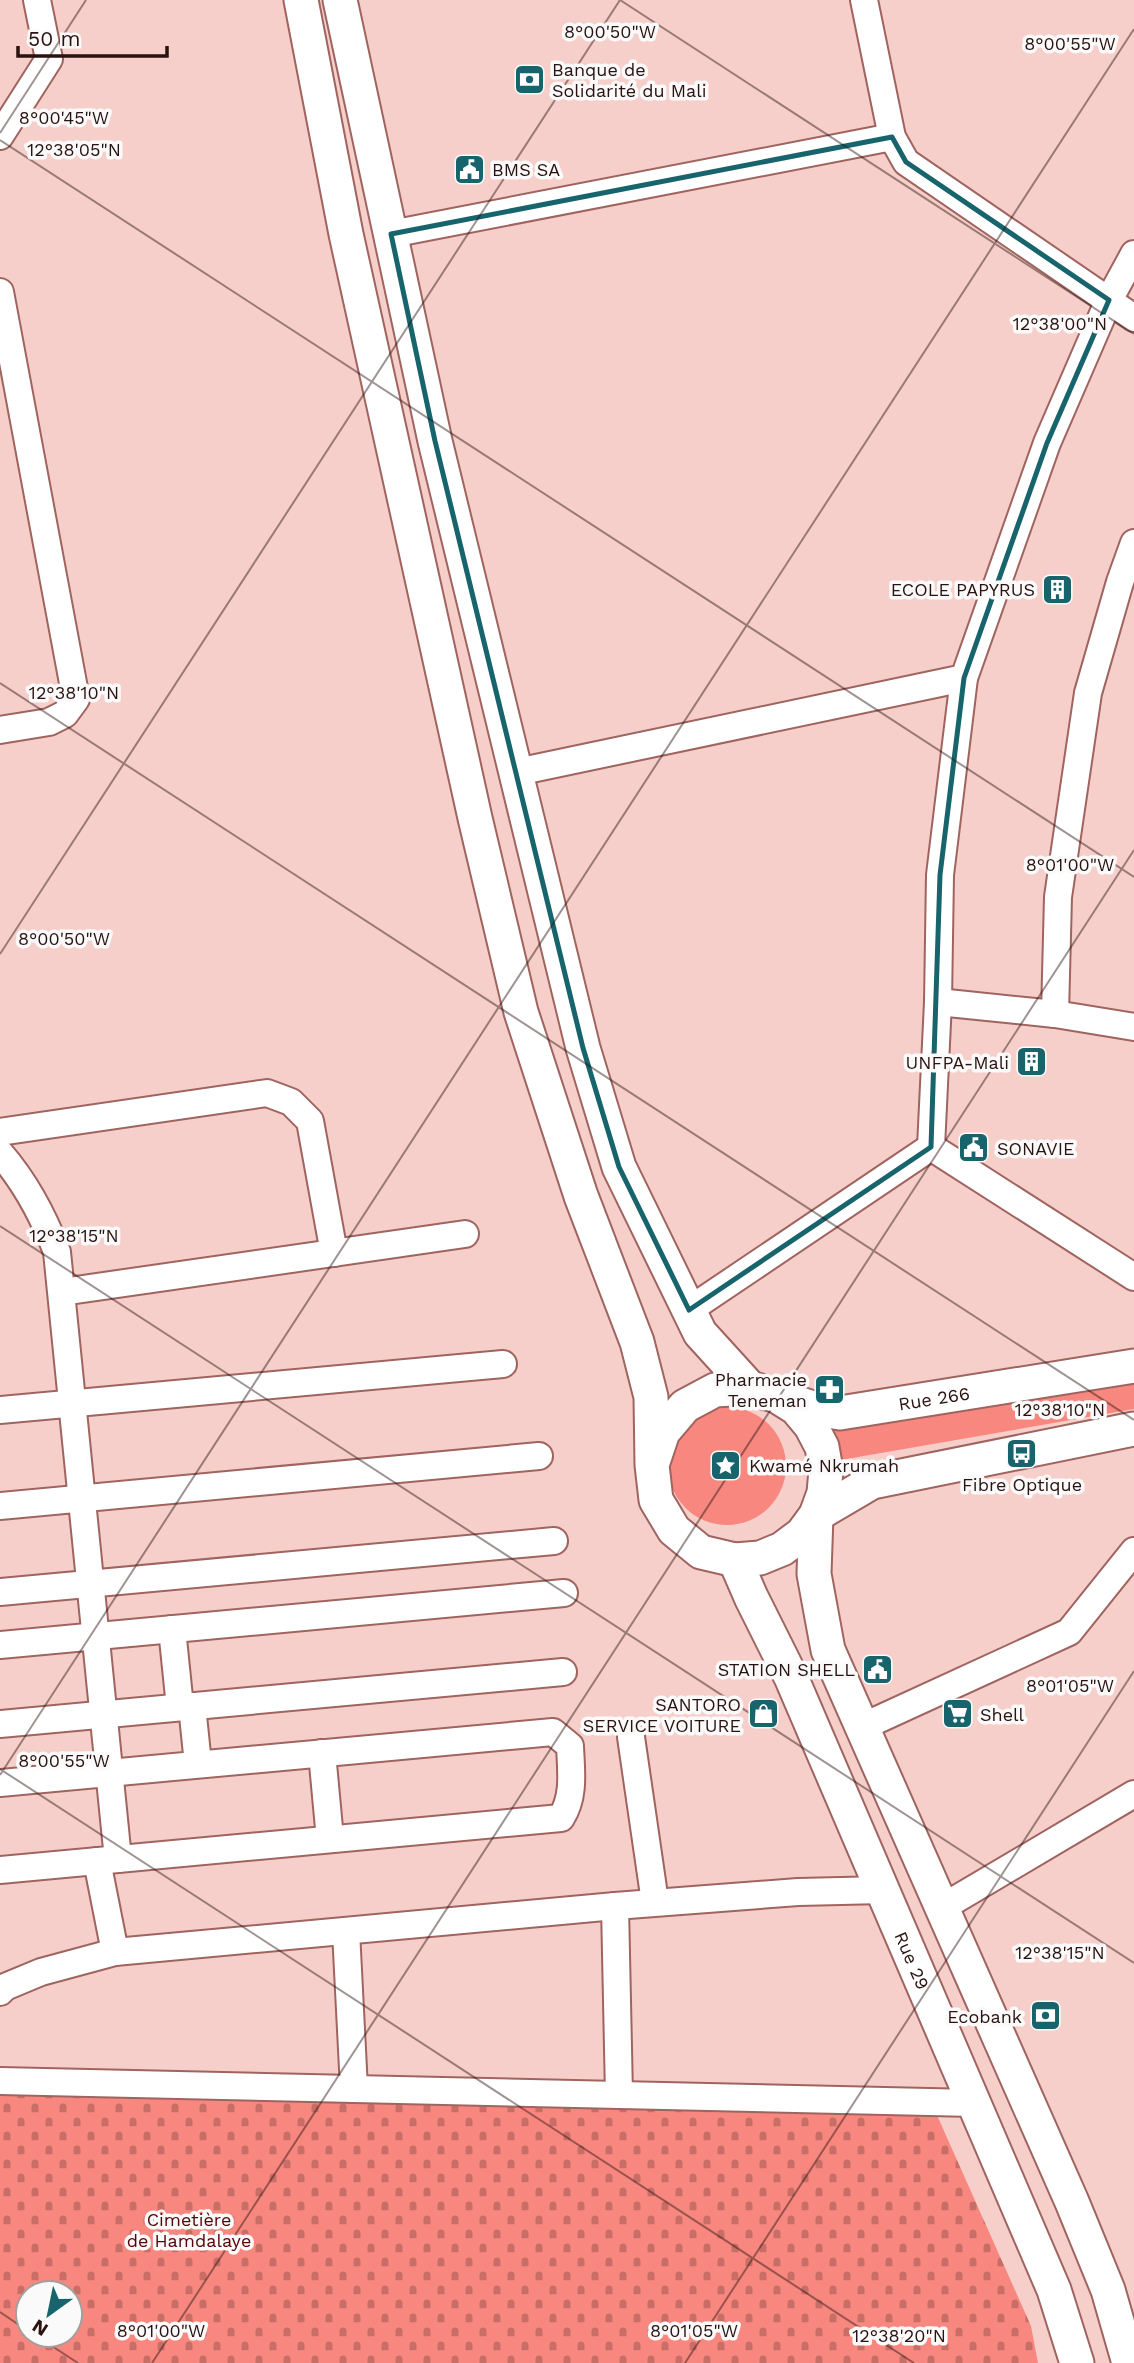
<svg xmlns="http://www.w3.org/2000/svg" width="1134" height="2363" viewBox="0 0 1134 2363" font-family="'Work Sans',sans-serif">
<style>
.grass{fill:#f8887f}
.cemetery{fill:url(#cemetery-stones);fill-rule:evenodd}
.lines{fill:none;stroke-linecap:round;stroke-linejoin:round}
.minor-casing{stroke:#9f645f;stroke-width:30}
.major-casing{stroke:#9f645f;stroke-width:37}
.minor{stroke:#fff;stroke-width:26}
.major{stroke:#fff;stroke-width:33}
.marked{fill:none;stroke:#17646c;stroke-width:5;stroke-linejoin:round}
.ticks{fill:none;stroke:#291210;stroke-width:2;stroke-opacity:0.45}
.labels{text-anchor:middle;dominant-baseline:central;stroke-width:7;stroke-linejoin:round;paint-order:stroke}
.poi-label{font-size:18px;fill:#291210;stroke:#fafafa;text-anchor:end}
.street-label{font-size:18px;fill:#291210;stroke:#fafafa}
.park-label{font-size:18px;fill:#570207;stroke:#fafafa}
.ticks-label{font-size:18px;text-anchor:middle;fill:#291210;stroke:#fafafa;stroke-width:7;stroke-linejoin:round;paint-order:stroke}
</style>
<defs>
<pattern id="cemetery-stones" width="16" height="16" patternUnits="userSpaceOnUse" patternTransform="scale(1.75)"><rect width="16" height="16" fill="#f8887f"/><path d="M2 7V4a2 2 0 0 1 4 0v3zM10 15v-3a2 2 0 0 1 4 0v3z" fill="#c96e67"/></pattern>
</defs>
<rect width="100%" height="100%" fill="#f7cfca"/>
<!-- grass -->
<g class="grass">
<path d="M 1134,1376 L 1134,1409 L 835,1461 L 829,1429 Z"/>
<circle cx="727" cy="1466" r="59"/>
</g>
<!-- cemetery -->
<path class="cemetery" d="M 0,2091 L 936,2113 L 1031,2326 L 1038,2363 L 0,2363 ZM 28,2293 L 70,2293 L 70,2335 L 28,2335 Z"/>
<g class="lines">
<defs>
<g id="minor">
<path d="M 864,0 L 892,137 L 906,162 L 1134,318"/>
<path d="M 0,136 L 49,59 L 37,0"/>
<path d="M 391,234 L 892,137"/>
<path d="M 0,292 L 76,699 L 65,714 L 49,722 L 0,730"/>
<path d="M 517,772 L 964,678"/>
<path d="M 938,1002 L 1055,1014 L 1134,1027"/>
<path d="M 1055,1014 L 1058,897 L 1088,693 L 1120,582 L 1134,543"/>
<path d="M 0,1132 L 267,1093 L 291,1102 L 310,1121 L 334,1253"/>
<path d="M 931,1147 L 938,1002 L 940,875 L 964,678 L 1047,443 L 1109,300 L 1134,254"/>
<path d="M 931,1147 L 1134,1277"/>
<path d="M 0,1153 C 26,1183 43,1215 57,1252 L 118,1859"/>
<path d="M 62,1292 L 465,1234"/>
<path d="M 689,1310 L 931,1147"/>
<path d="M 0,1410 L 503,1364"/>
<path d="M 0,1506 L 539,1456"/>
<path d="M 0,1592 L 554,1541"/>
<path d="M 172,1629 L 180,1707"/>
<path d="M 0,1645 L 564,1593"/>
<path d="M 192,1706 L 198,1764"/>
<path d="M 0,1724 L 563,1672"/>
<path d="M 862,1727 L 1069,1632 L 1134,1551"/>
<path d="M 631,1737 L 655,1902"/>
<path d="M 322,1753 L 330,1839"/>
<path d="M 0,1783 L 553,1732 L 570,1746 C 571,1771 575,1796 561,1818 L 0,1870"/>
<path d="M 97,1861 L 115,1952"/>
<path d="M 615,1906 L 619,2095"/>
<path d="M 943,1907 L 1134,1794"/>
<path d="M 346,1931 L 354,2089"/>
<path d="M 0,1992 L 5,1987 L 41,1972 L 115,1952 L 615,1906 L 798,1892 L 884,1890"/>
<path d="M 0,2081 L 974,2103"/>
</g>
<g id="major">
<path d="M 301,0 L 346,234 L 475,818 L 521,1012 L 581,1196 L 637,1342 L 651,1397 L 652,1465 L 656,1500 L 674,1530 L 701,1552 L 735,1560 L 760,1558 L 782,1549 L 802,1534 L 816,1515 L 824,1493 L 826,1470 L 822,1447 L 811,1426 L 796,1408 L 777,1396 L 750,1388 L 715,1390 L 685,1406 L 663,1432 L 652,1465"/>
<path d="M 340,0 L 435,441 L 583,1048 L 619,1167 L 700,1333 L 750,1388"/>
<path id="s1" d="M 785,1399 L 816,1409 L 840,1413 L 1134,1366"/>
<path d="M 816,1515 L 814,1574 L 828,1650 L 1072,2202 L 1108,2290 L 1129,2363"/>
<path d="M 816,1515 L 872,1482 L 1134,1429"/>
<path id="s2" d="M 735,1560 L 751,1597 L 791,1677 L 1054,2290 L 1077,2363"/>
</g>
</defs>
<!-- minor casing -->
<use href="#minor" class="minor-casing"/>
<!-- major casing -->
<use href="#major" class="major-casing"/>
<!-- minor -->
<use href="#minor" class="minor"/>
<!-- major -->
<use href="#major" class="major"/>
</g>
<!-- marked area -->
<path class="marked" d="M 892,137 L 906,162 L 1109,300 L 1047,443 L 964,678 L 940,875 L 931,1147 L 689,1310 L 619,1167 L 583,1048 L 435,441 L 391,234 Z"/>
<!-- ticks -->
<path class="ticks" d="M 620,0 L 1134,334M 0,133 L 86,0M 0,140 L 1134,877M 0,683 L 1134,1420M 0,954 L 620,0M 0,1226 L 1134,1963M 0,1769 L 914,2363M 0,1775 L 1134,29M 0,2312 L 28,2331M 35,2335 L 78,2363M 152,2363 L 1134,850M 685,2363 L 1134,1671"/>
<!-- icons -->
<defs>
<symbol id="bank-square" viewBox="-11 -11 22 22"><rect x="-9" y="-9" width="18" height="18" rx="4" fill="#17646c" stroke="#fafafa"/><path d="M-6-4H6V4H-6ZM0-2.3a2.3 2.3 0 1 0 0 4.6a2.3 2.3 0 1 0 0-4.6Z" fill="#fff"/></symbol>
<symbol id="civic-square" viewBox="-11 -11 22 22"><rect x="-9" y="-9" width="18" height="18" rx="4" fill="#17646c" stroke="#fafafa"/><path d="M-.6-6.5H3V-4.5H.6V-3L4-1V1h2V6H-6V1h2V-1L-.6-3ZM-1.2 2.5V6h2.4V2.5Z" fill="#fff"/></symbol>
<symbol id="building-square" viewBox="-11 -11 22 22"><rect x="-9" y="-9" width="18" height="18" rx="4" fill="#17646c" stroke="#fafafa"/><path d="M-4-6H4V6H1V3H-1V6H-4ZM-2.5-4.3h1.7v1.8h-1.7ZM.8-4.3h1.7v1.8H.8ZM-2.5-1h1.7V.8h-1.7ZM.8-1h1.7V.8H.8Z" fill="#fff"/></symbol>
<symbol id="pharmacy-square" viewBox="-11 -11 22 22"><rect x="-9" y="-9" width="18" height="18" rx="4" fill="#17646c" stroke="#fafafa"/><path d="M-2-6h4v4h4v4h-4v4h-4v-4h-4v-4h4Z" fill="#fff"/></symbol>
<symbol id="bus-square" viewBox="-11 -11 22 22"><rect x="-9" y="-9" width="18" height="18" rx="4" fill="#17646c" stroke="#fafafa"/><path d="M-5-6H5V4H4V6H2V4H-2V6H-4V4H-5ZM-3.5-4V0h7V-4ZM-3.5 1.2v1.5H-2V1.2ZM2 1.2v1.5H3.5V1.2Z" fill="#fff"/></symbol>
<symbol id="sight-square" viewBox="-11 -11 22 22"><rect x="-9" y="-9" width="18" height="18" rx="4" fill="#17646c" stroke="#fafafa"/><path d="M0-6L1.8-2.2L6-1.7L2.9 1.2L3.7 5.4L0 3.3L-3.7 5.4L-2.9 1.2L-6-1.7L-1.8-2.2Z" fill="#fff"/></symbol>
<symbol id="shop-square" viewBox="-11 -11 22 22"><rect x="-9" y="-9" width="18" height="18" rx="4" fill="#17646c" stroke="#fafafa"/><path d="M-5-2.5h2.3a2.7 3.5 0 0 1 5.4 0H5L5.5 6h-11ZM-1.5-2.5h3a1.5 2.3 0 0 0-3 0Z" fill="#fff"/></symbol>
<symbol id="supermarket-square" viewBox="-11 -11 22 22"><rect x="-9" y="-9" width="18" height="18" rx="4" fill="#17646c" stroke="#fafafa"/><path d="M-6-5.5h2.5l.6 2H6L4.5 2H-2.5L-4.4-4H-6ZM-1.5 3.2a1.3 1.3 0 1 0 .1 0ZM3 3.2a1.3 1.3 0 1 0 .1 0Z" fill="#fff"/></symbol>
</defs>
<g fill-rule="evenodd">
<use href="#bank-square" x="512" y="62" width="35" height="35"/>
<use href="#civic-square" x="452" y="152" width="35" height="35"/>
<use href="#building-square" x="1040" y="572" width="35" height="35"/>
<use href="#building-square" x="1014" y="1044" width="35" height="35"/>
<use href="#civic-square" x="956" y="1130" width="35" height="35"/>
<use href="#pharmacy-square" x="812" y="1372" width="35" height="35"/>
<use href="#bus-square" x="1004" y="1436" width="35" height="35"/>
<use href="#sight-square" x="708" y="1448" width="35" height="35"/>
<use href="#civic-square" x="860" y="1652" width="35" height="35"/>
<use href="#shop-square" x="746" y="1696" width="35" height="35"/>
<use href="#supermarket-square" x="940" y="1696" width="35" height="35"/>
<use href="#bank-square" x="1028" y="1998" width="35" height="35"/>
</g>
<g class="labels">
<!-- poi labels -->
<g class="poi-label">
<text x="552" y="69" text-anchor="start">Banque de<tspan x="552" dy="21">Solidarité du Mali</tspan></text>
<text x="492" y="169" text-anchor="start">BMS SA</text>
<text x="1035" y="589">ECOLE PAPYRUS</text>
<text x="1009" y="1062">UNFPA-Mali</text>
<text x="997" y="1148" text-anchor="start">SONAVIE</text>
<text x="807" y="1379">Pharmacie<tspan x="807" dy="21">Teneman</tspan></text>
<text x="749" y="1465" text-anchor="start">Kwamé Nkrumah</text>
<text x="1022" y="1484" text-anchor="middle">Fibre Optique</text>
<text x="855" y="1669">STATION SHELL</text>
<text x="741" y="1704">SANTORO<tspan x="741" dy="21">SERVICE VOITURE</tspan></text>
<text x="980" y="1714" text-anchor="start">Shell</text>
<text x="1022" y="2016">Ecobank</text>
</g>
<!-- street labels -->
<g class="street-label">
<text stroke="none"><textPath href="#s1" startOffset="152">Rue 266</textPath></text>
<text stroke="none"><textPath href="#s2" startOffset="438">Rue 29</textPath></text>
</g>
<!-- park labels -->
<g class="park-label">
<text x="189" y="2219">Cimetière<tspan x="189" dy="21">de Hamdalaye</tspan></text>
</g>
</g>
<g class="ticks-label">
<text x="610" y="38">8°00'50"W</text>
<text x="1070" y="50">8°00'55"W</text>
<text x="64" y="124">8°00'45"W</text>
<text x="74" y="156">12°38'05"N</text>
<text x="1060" y="330">12°38'00"N</text>
<text x="74" y="699">12°38'10"N</text>
<text x="1070" y="871">8°01'00"W</text>
<text x="64" y="945">8°00'50"W</text>
<text x="74" y="1242">12°38'15"N</text>
<text x="1060" y="1416">12°38'10"N</text>
<text x="1070" y="1692">8°01'05"W</text>
<text x="64" y="1767">8°00'55"W</text>
<text x="1060" y="1959">12°38'15"N</text>
<text x="161" y="2337">8°01'00"W</text>
<text x="694" y="2337">8°01'05"W</text>
<text x="899" y="2342">12°38'20"N</text>
</g>
<!-- north arrow -->
<g transform="translate(49 2314) rotate(213)"><circle r="33" fill="#fafafa" stroke="#a69d9c" stroke-width="2"/>
<path d="M0-5L12 26L0 18L-12 26Z" fill="#17646c"/>
<text y="-10" font-size="19" font-weight="bold" text-anchor="middle" fill="#291210">N</text>
</g>
<!-- scale -->
<path d="M18 46v10h149v-10" fill="none" stroke="#291210" stroke-width="3.5"/>
<text x="28" y="46" font-size="21" fill="#291210" stroke="#fafafa" stroke-width="5" paint-order="stroke">50 m</text>
</svg>
